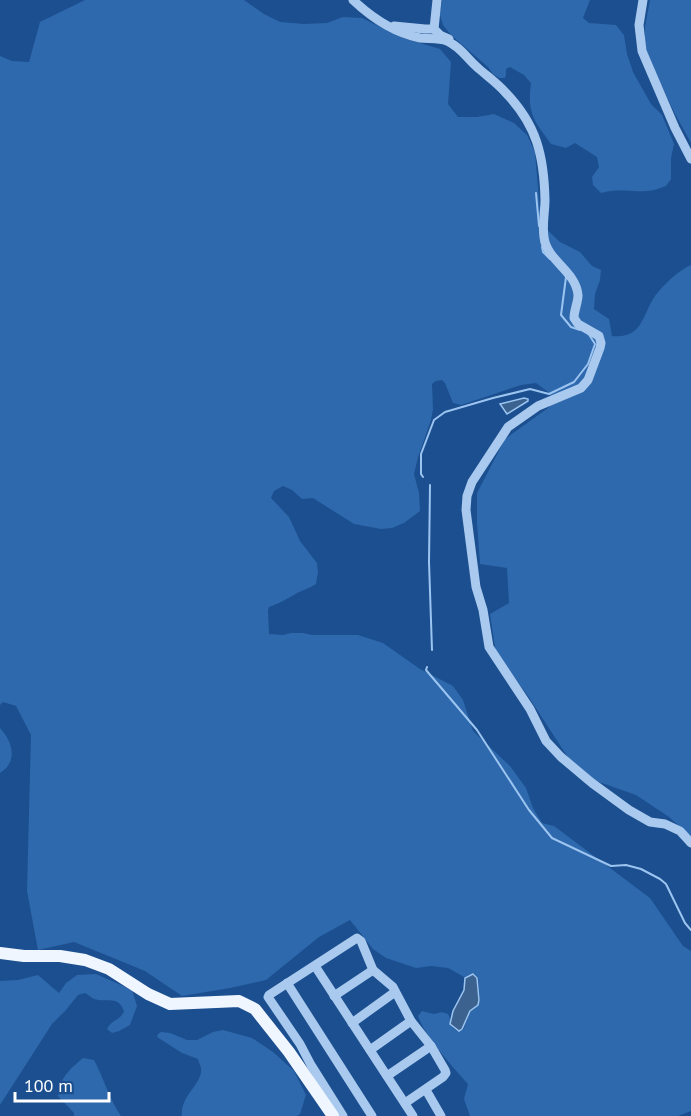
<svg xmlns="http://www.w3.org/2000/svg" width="691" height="1116" viewBox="0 0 691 1116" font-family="'PT Sans',sans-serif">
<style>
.green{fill:#2e69ad}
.water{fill:#3c6290;stroke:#9cc4f0;stroke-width:1.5}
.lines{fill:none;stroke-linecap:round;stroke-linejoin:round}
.stream{stroke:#9cc4f0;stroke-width:2}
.minor{stroke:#a9c9ee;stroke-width:9}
.major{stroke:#f0f6ff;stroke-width:12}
</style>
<rect width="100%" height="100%" fill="#1b4f8f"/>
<!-- green -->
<g class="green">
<path d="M 85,0 L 244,0 L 264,14 L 280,22 L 304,24 L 327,23 L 343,17 L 362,18 L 403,38 L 440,49 L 451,62 L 448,104 L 458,117 L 477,117 L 494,114 L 514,123 L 527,135 L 535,152 L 541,224 L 560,242 L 580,252 L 592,266 L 601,270 L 600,280 L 595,294 L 594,309 L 609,319 L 612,336 C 643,339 642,315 655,296 C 663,285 679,270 691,265 L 691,836 L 669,817 L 636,795 L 596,781 L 569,759 L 528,696 L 496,654 L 490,614 L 509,603 L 507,568 L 480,564 L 477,523 L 477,493 L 505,439 L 548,408 L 554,401 L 548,392 L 536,383 L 521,385 L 461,405 L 453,403 L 445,383 L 442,380 L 436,381 L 432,384 L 433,409 L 431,420 L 418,457 L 414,474 L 419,493 L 420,511 L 404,523 L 392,528 L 381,529 L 354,524 L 313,498 L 302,499 L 292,490 L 283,486 L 274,491 L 271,498 L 289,517 L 300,541 L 317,563 L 318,572 L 316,584 C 310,588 303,590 297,593 C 287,599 280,603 269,607 L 268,610 L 269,634 L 283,635 L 291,633 L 303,633 L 312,635 L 358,635 L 383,643 L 420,669 L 453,686 L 463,700 L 473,731 L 510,766 L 526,788 L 533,808 L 542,823 L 554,826 L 650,898 L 683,946 L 691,951 L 691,1111 L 678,1116 L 470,1116 L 464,1099 L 468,1084 C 453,1067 425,1037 418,1016 L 422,1011 L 434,1014 L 442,1012 L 448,1014 C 453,1023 446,1023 457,1031 L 463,1030 L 471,1011 L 478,1005 L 480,1000 L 478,978 L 474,973 L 464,977 L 448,968 L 431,966 L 416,968 L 386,958 L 373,949 L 350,920 L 319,937 L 266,980 L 230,988 L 182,996 L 145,971 L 74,942 L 38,950 L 27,891 L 31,735 L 16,706 L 3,702 L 0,705 L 0,56 L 12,61 L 29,62 L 40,22 Z"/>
<path d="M 442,0 L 590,0 L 583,18 L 589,23 L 616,25 L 624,35 L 627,54 L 633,72 L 651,104 L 662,115 L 674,144 L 671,158 L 671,179 L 666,186 C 660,188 653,191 647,191 C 630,192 618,188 601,193 L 593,185 L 592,177 L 599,167 L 597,157 L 575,143 L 566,148 L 551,144 C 534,120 527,114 531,83 L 524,75 L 510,67 L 506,69 L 506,75 L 505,78 L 499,78 L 493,74 L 488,67 L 451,35 L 443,25 L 440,15 Z"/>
<path d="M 650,0 L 691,0 L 691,143 L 675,114 L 645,51 L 645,27 Z"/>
<path d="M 0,728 C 13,742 18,762 0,773 Z"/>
<path d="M 96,974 L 132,990 L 137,1006 L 130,1025 L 119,1031 L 112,1033 L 107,1029 C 112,1019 120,1021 124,1011 C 118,995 107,1003 94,999 C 92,998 87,994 85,993 L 78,995 L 66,1010 L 52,1024 L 0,1105 L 0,981 L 18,980 L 38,975 L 59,993 L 66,983 L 77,975 Z"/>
<path d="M 223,1030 L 252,1038 L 273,1052 L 294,1071 L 306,1095 L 300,1114 L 297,1116 L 182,1116 C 180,1095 203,1084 201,1068 C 201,1067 198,1060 198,1059 L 182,1053 L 157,1037 L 158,1034 L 161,1032 L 170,1033 L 187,1040 L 197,1040 L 213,1032 Z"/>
<path d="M 83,1058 L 94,1060 C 104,1078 109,1099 121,1116 L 74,1116 L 74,1113 L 58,1096 C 60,1077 70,1069 83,1058 Z"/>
</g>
<!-- water -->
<g class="water">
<path d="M 524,398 L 528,399 L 528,401 L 507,414 L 500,404 Z"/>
<path d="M 473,974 L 477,978 L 479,1000 L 478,1005 L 470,1011 L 462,1029 L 459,1031 L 450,1024 L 453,1011 L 464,990 L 465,978 Z"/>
</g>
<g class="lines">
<!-- stream -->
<g class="stream">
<path d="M 536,193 L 539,226"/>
<path d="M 542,247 L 543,252 L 550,259"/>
<path d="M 566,277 L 561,315 L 571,327 L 580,330"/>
<path d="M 423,477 L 421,474 L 421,454 L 434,420 L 445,412 L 493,398 L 530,389 L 549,394 L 574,382 L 588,364 L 595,344 L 588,333"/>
<path d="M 430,485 L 429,562 L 432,650"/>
<path d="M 427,667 L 426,670 L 477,730 L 529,810 L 552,838 L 611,866 L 626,865 L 641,869 L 660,879 L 666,884 L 685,923 L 691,930"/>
</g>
<!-- minor -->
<g class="minor">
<path d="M 353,0 C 371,17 395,33 420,38 C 429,39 439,38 447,41 C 462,48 466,58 478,68 C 487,76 497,83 505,92 C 537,125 544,156 545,200 C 545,212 542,225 544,237 C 546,260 576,271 578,295 C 578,303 574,310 574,318 L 578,324 L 599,336 L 601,343 L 600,348 L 588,380 L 581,388 L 538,406 L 508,427 L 472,482 L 467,496 L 466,510 L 476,587 L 483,610 L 489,647 L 530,709 L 546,741 L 561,757 L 592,783 L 629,810 L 650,822 L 665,824 L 680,831 L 691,843"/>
<path d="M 437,0 L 434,29 L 440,35 L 449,39"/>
<path d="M 643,0 L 639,25 L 642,51 L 675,128 L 691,159"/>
<path d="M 394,26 L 425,29 L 434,29"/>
<path d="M 315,966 L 413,1116"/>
<path d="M 287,983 L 372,1116"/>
<path d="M 334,996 L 373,970"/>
<path d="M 352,1023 L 395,992"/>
<path d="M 370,1050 L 411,1021"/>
<path d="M 387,1076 L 431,1046"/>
<path d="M 426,1090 L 441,1116"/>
<path d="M 343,1116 L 311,1065 L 300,1044 L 268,997 L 269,995 L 357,938 L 361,941 L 373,970 L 393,987 L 411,1021 L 431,1046 L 445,1070 L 446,1073 L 443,1077 L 405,1103"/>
</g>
<!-- major -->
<path class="major" d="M 0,953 L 24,956 L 60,956 L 85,960 L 109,969 L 148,994 L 170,1004 L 239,1001 L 255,1009 L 289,1052 L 333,1116"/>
</g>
<!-- scale -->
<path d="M15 1092v9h94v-9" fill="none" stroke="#ffffff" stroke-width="3"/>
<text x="24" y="1092" font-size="18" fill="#ffffff" stroke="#1b4f8f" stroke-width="4.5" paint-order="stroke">100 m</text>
</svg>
